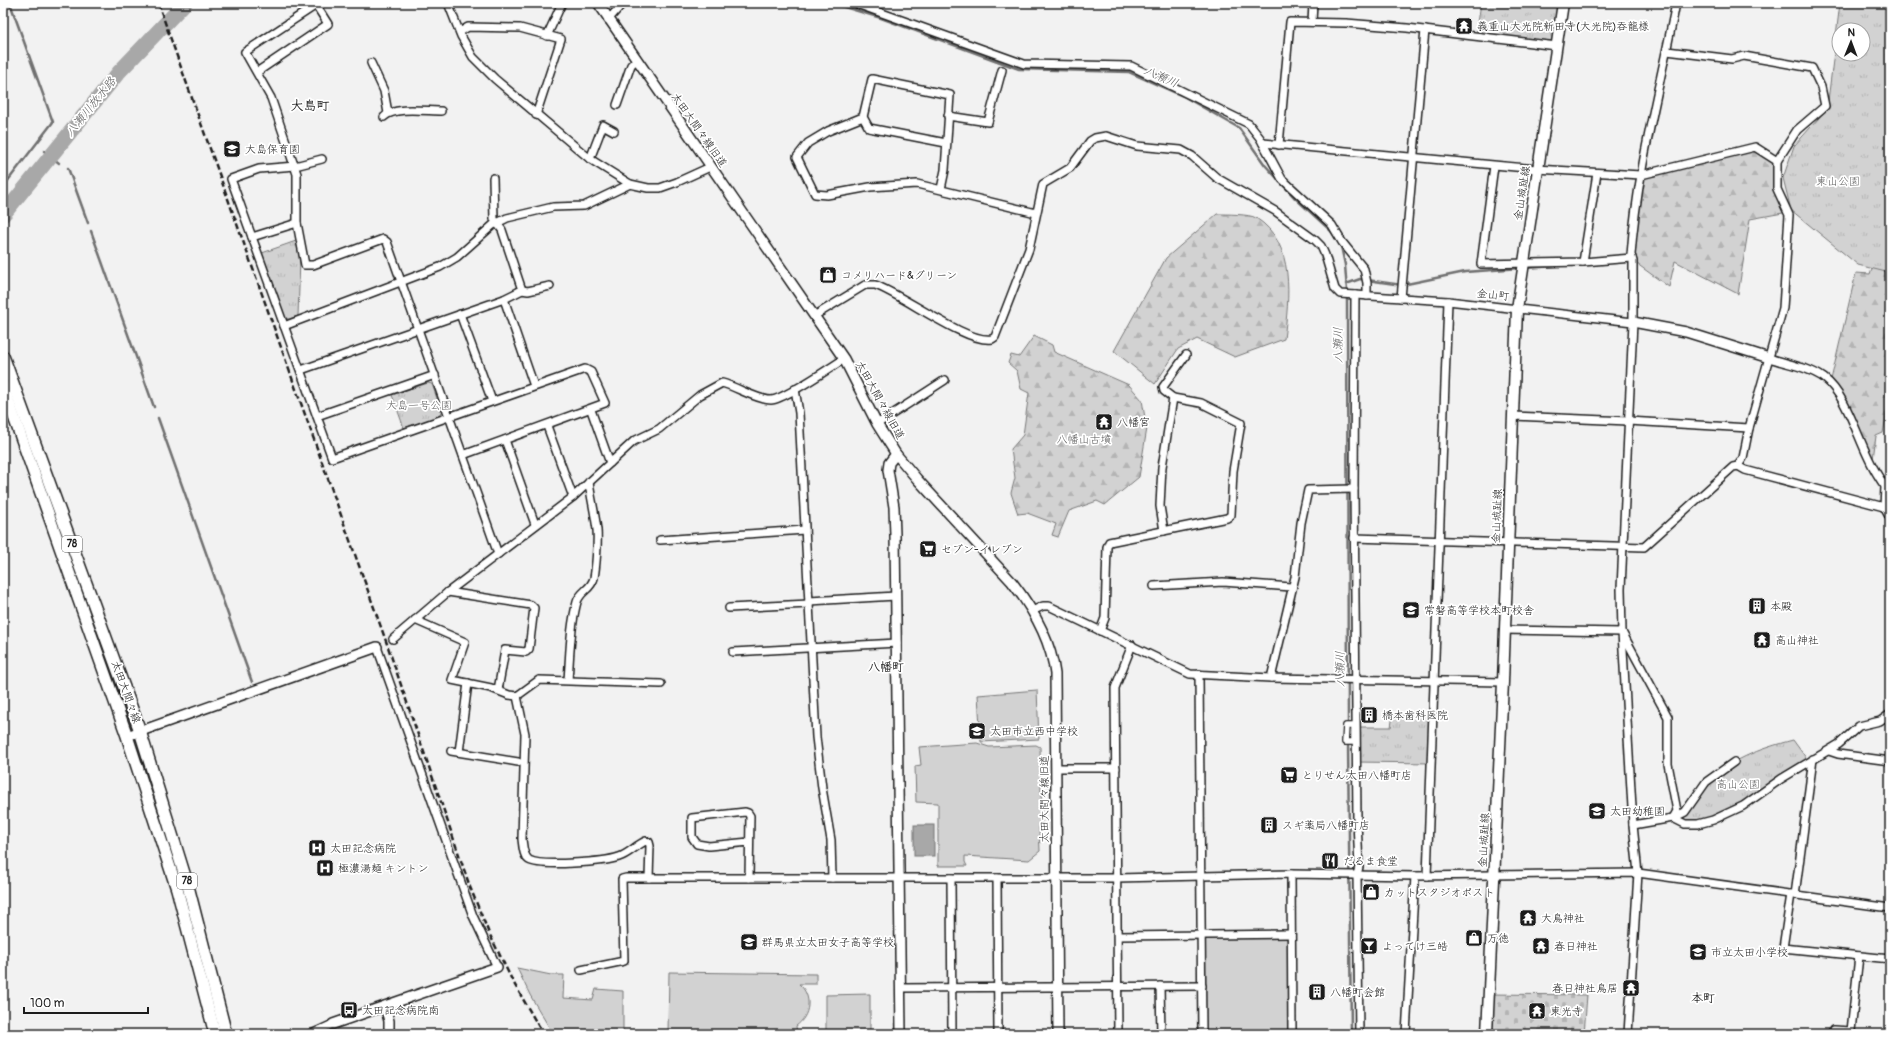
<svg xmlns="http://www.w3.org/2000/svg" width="1893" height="1037" viewBox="0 0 1893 1037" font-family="Pangolin,'Klee One',sans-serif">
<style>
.green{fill:#d2d2d2;stroke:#777}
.forest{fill:url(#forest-firs);stroke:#777}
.cemetery{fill:url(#cemetery-stones);stroke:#777}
.park{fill:url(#park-tufts);stroke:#777;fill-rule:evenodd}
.water{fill:#a8a8a8;stroke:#707070}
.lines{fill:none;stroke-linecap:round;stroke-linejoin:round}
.stream{stroke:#707070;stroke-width:2.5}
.river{stroke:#a8a8a8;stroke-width:15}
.pedestrian-casing{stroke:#1c1c1c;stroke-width:8}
.minor-casing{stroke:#1c1c1c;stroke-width:10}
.tertiary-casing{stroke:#1c1c1c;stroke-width:12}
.secondary-casing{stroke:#1c1c1c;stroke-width:13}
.primary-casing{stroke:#1c1c1c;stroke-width:14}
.pedestrian{stroke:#fff;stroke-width:5.5}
.minor{stroke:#fff;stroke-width:7}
.tertiary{stroke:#fff;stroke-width:9}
.secondary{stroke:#fff;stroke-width:10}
.primary{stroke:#fff;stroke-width:11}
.rail{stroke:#1c1c1c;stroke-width:2.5;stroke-dasharray:6 3;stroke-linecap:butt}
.labels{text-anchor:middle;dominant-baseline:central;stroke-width:3.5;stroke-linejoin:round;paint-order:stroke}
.shield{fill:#fff;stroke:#606060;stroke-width:1}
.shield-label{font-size:10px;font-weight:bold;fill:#1c1c1c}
.poi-label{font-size:11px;fill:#1c1c1c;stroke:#fff;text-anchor:start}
.street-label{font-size:11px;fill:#1c1c1c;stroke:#fff}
.park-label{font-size:11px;fill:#5c5c5c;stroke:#fff}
.water-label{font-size:12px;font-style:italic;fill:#5b5b5b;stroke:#fff}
.neighbourhood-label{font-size:12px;font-weight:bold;fill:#1c1c1c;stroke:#fff}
.quarter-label{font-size:13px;font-weight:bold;fill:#1c1c1c;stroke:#fff}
</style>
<defs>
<pattern id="forest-firs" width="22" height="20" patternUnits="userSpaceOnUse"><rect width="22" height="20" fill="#d2d2d2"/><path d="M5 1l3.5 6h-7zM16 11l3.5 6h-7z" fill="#b4b4b4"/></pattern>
<pattern id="cemetery-stones" width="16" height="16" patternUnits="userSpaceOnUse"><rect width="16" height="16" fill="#d2d2d2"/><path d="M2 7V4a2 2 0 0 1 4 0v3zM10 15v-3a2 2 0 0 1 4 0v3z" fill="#b4b4b4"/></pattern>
<pattern id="park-tufts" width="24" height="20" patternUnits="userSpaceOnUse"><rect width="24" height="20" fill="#d2d2d2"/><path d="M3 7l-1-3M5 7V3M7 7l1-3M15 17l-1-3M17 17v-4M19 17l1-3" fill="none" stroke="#b4b4b4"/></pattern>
</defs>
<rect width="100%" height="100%" fill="#f2f2f2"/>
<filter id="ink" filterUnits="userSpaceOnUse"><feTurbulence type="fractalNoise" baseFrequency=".025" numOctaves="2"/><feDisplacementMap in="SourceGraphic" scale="8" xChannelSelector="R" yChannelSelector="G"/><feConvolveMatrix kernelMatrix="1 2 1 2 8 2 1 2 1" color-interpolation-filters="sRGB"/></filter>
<g filter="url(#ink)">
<!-- green -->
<g class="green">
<path d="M 1037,690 L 1039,739 L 981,742 L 978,695 Z"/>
<path d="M 977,743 L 989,747 L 1036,745 L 1040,747 L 1042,827 L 1039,827 L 1040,851 L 1029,860 L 965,856 L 965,862 L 967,866 L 938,866 L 938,803 L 916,802 L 915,766 L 921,765 L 919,747 Z"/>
<path d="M 1291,934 L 1292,1034 L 1202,1034 L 1201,935 Z"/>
<path d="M 517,968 L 551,975 L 564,975 L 563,998 L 593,1000 L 596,989 L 623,991 L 623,1034 L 553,1034 L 530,995 Z"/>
<path d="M 669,972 L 816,974 L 816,984 L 799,984 C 813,996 810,1016 796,1026 L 797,1034 L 668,1034 Z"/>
<path d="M 870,994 L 870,1034 L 826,1034 L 826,995 Z"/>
</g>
<!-- forest -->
<g class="forest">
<path d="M 1755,147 L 1777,161 L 1777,189 L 1783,213 L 1750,219 L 1738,294 L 1675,261 L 1669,287 L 1633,261 L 1641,175 Z"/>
<path d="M 1217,214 C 1226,214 1250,214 1256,218 C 1296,243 1289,299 1284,339 L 1235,357 L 1197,339 L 1178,349 L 1155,384 L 1114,351 L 1166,258 Z"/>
<path d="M 1890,264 L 1890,396 L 1883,433 L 1876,436 L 1872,467 L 1830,384 L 1856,273 L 1870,274 L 1872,268 Z"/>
<path d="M 1034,336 L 1052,345 L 1054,352 L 1129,385 L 1142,400 L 1145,418 L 1148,422 L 1139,477 L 1105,505 L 1097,501 L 1069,511 L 1058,537 L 1052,535 L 1056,524 L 1027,513 L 1018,514 L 1011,493 L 1015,478 L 1011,449 L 1023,435 L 1029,393 L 1021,389 L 1017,371 L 1008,363 L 1011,355 L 1019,357 Z"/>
</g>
<!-- cemetery -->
<path class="cemetery" d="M 1489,994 L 1587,995 L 1584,1034 L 1487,1033 Z"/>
<!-- park -->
<g class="park">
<path d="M 1481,3 L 1563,3 L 1557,46 L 1476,36 Z"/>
<path d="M 1840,3 L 1890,3 L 1890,273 L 1858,265 L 1791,210 L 1783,178 L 1794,146 L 1827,109 ZM 1839,30 L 1863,30 L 1863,54 L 1839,54 Z"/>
<path d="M 296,241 L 300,259 L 298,316 L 289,319 L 284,318 L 262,253 Z"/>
<path d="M 428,383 L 432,384 L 441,410 L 440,416 L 404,428 L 392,395 Z"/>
<path d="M 1393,715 L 1432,716 L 1431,763 L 1356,762 L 1356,727 L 1391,727 Z"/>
<path d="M 1793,740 L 1809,762 L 1743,806 L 1698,824 L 1673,818 C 1692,808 1690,798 1704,785 C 1730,760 1758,749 1793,740 Z"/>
</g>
<!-- water -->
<rect class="water" x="914" y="825" width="20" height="31"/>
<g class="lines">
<!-- stream -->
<g class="stream">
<path d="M 831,3 L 881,18 L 1019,69 L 1129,72 L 1183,96 L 1239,128 L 1265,165 L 1294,197 L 1331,231 L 1341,246 L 1345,265 L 1347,291 L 1348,725"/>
<path d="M 44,151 L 59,163"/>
<path d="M 68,168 L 88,223"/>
<path d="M 3,187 L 53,122 L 10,3"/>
<path d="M 91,231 L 154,407"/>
<path d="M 1526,268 L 1555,266"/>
<path d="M 1346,284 L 1360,279 L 1402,285 L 1465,272 L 1521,268"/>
<path d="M 158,418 L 252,682"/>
<path d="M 1348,742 L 1351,1034"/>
</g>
<!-- river -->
<path class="river" d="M 3,215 L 119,72 L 185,3"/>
<defs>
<path id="pedestrian" d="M 1346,726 L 1354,726 L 1354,742 L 1345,742 Z"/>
<g id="minor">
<path d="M 448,3 L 461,36 L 473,57 L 495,79 L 590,159 L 630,184"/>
<path d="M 854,3 L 1024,64 L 1131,66 L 1249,124 L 1260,138 L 1282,179 L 1332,225 L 1342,242 L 1364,269 L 1367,283 L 1367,296"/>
<path d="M 608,20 L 623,3"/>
<path d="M 1312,22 L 1313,3"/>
<path d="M 460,32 L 468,27 L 520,28 L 561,39 L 536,115"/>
<path d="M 547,36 L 562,3"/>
<path d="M 1667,51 L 1732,59 L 1744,56 L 1812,68 L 1821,87 L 1825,106 L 1797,130 L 1777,161 L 1777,189 L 1789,215 L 1783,308 L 1749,428 L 1743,458 L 1738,466 L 1745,470 L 1884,507"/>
<path d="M 371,63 L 384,91 L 388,113"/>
<path d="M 257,72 L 328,24 L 316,5 L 245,52 L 271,98 L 297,174 L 297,223 L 305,265 L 313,265 L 383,239 L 387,242 L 498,554"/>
<path d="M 617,105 L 631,65 L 636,60"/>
<path d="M 948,116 L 988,122 L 1002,70"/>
<path d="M 384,117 C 394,106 426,111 441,111"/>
<path d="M 863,117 L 828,131 L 808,143 L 797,157 L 815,194 L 827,195 L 870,187 L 917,184 L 1036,213"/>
<path d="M 1263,143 L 1536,169 L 1641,175 L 1755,147 L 1777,161"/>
<path d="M 1279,145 L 1290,22 L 1346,23 L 1407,28 L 1557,46"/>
<path d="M 322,159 L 295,166 L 259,169 L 231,179 L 332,458 L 585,369 L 591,372 L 605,403 L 463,455"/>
<path d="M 590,159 L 603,125 L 614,131"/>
<path d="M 1494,166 L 1481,264 L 1583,262 L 1597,173"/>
<path d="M 493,178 L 494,219 L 502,230 L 522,290"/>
<path d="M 941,189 L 945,170 L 950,95 L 872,79 L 863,117 L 869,128 L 946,143"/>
<path d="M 252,237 L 297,223"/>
<path d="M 1583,262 L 1632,258"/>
<path d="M 1355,295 L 1354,489 L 1357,821 L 1359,867 L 1357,875 L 1359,1034"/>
<path d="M 1401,298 L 1425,30"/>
<path d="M 504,299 L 534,386"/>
<path d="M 460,314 L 492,401"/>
<path d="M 814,316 L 865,285 L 875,285 C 902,294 967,344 992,339 L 995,337 L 1029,249 L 1043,184 L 1070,168 L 1090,141 L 1095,138 L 1106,136 L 1137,146 L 1181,150 L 1192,156 L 1217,178 L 1275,211 L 1315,240 L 1321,246 L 1325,255 L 1335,289 L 1340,294 L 1448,301 L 1633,322"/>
<path d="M 284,326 L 440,267 L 457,257 L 493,225 L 507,218 L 553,207 L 584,206 L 630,184 L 648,188 L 660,188 L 677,182 L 710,167"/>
<path d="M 1769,358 C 1787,364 1809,367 1824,378 C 1849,397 1859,446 1877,474 C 1881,480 1883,486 1890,490"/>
<path d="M 301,370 L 504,299 L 522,290 L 528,291 L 550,286"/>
<path d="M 795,389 L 799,413 L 816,737 L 822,788 L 831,840 L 832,878"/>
<path d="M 591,410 L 610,463"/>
<path d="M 317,416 L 435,375"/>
<path d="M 1513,416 L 1628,421 L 1749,428"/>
<path d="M 877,424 L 945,380"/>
<path d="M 547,426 L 573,497"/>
<path d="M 505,440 L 535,524"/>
<path d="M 1885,487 L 1884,507 L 1890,518"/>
<path d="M 1164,531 L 1160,506 L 1162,467 L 1173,398"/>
<path d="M 1354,538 L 1644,547 L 1733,467 L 1738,466"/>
<path d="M 660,540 L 805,530"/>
<path d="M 1154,586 L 1223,582 L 1291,587"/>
<path d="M 448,592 L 531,605 L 534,608 L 529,649 L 526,652 L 505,650 L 498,690"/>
<path d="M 809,601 L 896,596"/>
<path d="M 729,608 L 809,604"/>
<path d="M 1032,611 L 1043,606 L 1049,606 L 1190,674 L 1271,678 L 1503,682"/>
<path d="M 415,620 L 465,642 L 452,680 L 491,688 L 509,695 L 517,696 L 539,680 L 661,684"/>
<path d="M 1504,630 L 1622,632"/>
<path d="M 1100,631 L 1105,618 L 1107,547 L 1109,542 L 1227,518 L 1231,515 L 1233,471 L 1241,423 L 1201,403 L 1173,398 L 1164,391 L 1163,387 L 1186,355"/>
<path d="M 1623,634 L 1668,717 L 1668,764 L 1677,811 L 1673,818"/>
<path d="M 393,639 L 448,592 L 573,497 L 634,441 L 659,429 L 700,395 L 722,383 C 737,387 757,400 771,400 C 783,400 831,367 844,359"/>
<path d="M 377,647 L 473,916 L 497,967"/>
<path d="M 733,652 L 897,643"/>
<path d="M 1199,674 L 1202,1034"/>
<path d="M 1271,678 L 1295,577 L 1301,523 L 1308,490 L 1354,489"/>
<path d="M 568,680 C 570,655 570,627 577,602 C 580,591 591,590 594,578 C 596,566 598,542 597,530 C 595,513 591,498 589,482"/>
<path d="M 517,696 L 525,734 L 522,839 C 523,846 523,856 529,860 C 541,867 605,862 619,857 C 629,854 636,845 646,841 L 649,842 L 650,846 L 649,878"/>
<path d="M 451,751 L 518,762"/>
<path d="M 1829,751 L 1838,754 L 1890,761"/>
<path d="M 459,752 L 468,683"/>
<path d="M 1056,768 L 1116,768"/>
<path d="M 1673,818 L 1685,812 L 1706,782 L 1734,762"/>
<path d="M 1633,825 L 1673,818 L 1685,824 L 1698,824 L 1713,820 L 1743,806 L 1781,779 L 1839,744 L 1859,726 L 1880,721 L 1890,714"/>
<path d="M 749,842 L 709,846 L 697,844 L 692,837 L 692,818 L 745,812 L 748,813 L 750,816 L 749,878"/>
<path d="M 1291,874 L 1292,1034"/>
<path d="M 1427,876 L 1448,301"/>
<path d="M 951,878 L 952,1034"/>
<path d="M 997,878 L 998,1034"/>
<path d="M 1791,894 L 1783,948 L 1890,959"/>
<path d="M 1795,895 L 1813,759"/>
<path d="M 1118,936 L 1291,934"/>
<path d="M 581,970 L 624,961 L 622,879 L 626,878 L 1117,878 L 1291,874 L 1415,876 L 1638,873 L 1890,908"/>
<path d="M 1160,986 L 1161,1034"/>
<path d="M 901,988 L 1202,986"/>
<path d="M 1833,1030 L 1851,1031 L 1859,956"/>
<path d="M 311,1034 L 333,1024"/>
<path d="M 1118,1034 L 1115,688 L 1132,645"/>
<path d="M 1406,1034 L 1415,876"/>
<path d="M 1628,1034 L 1638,873 L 1633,825 L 1622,632 L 1621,589 L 1633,322 L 1633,261 L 1631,255 C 1637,170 1660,87 1676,3"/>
</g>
<g id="tertiary">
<path d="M 598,3 L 844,359 L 877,424 L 896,454 L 917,479 L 1012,582 C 1033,609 1051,640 1055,674 L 1058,1034"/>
<path d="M 1633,322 L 1686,332 L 1769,358"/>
<path d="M 896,454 L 889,463 L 888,470 L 894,507 L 895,535 L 901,1034"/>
<path d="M 127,736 L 377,647"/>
<path d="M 385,1006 L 389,1021 L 389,1034"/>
<path d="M 333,1024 L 497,967"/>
</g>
<path id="secondary" d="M 1487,1034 L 1503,682 L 1517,309 L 1563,3"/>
<g id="primary">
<path d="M 3,356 L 140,731 L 188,886 L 226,1034"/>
<path d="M 3,386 L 127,736 L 177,889 L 215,1034"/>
</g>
</defs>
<!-- pedestrian casing -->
<use href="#pedestrian" class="pedestrian-casing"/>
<!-- minor casing -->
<use href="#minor" class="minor-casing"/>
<!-- tertiary casing -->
<use href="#tertiary" class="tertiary-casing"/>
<!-- secondary casing -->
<use href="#secondary" class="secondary-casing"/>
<!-- primary casing -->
<use href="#primary" class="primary-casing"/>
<!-- pedestrian -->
<use href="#pedestrian" class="pedestrian"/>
<!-- minor -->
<use href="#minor" class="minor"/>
<!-- tertiary -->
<use href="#tertiary" class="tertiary"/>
<!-- secondary -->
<use href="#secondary" class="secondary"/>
<!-- primary -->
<use href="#primary" class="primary"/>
<!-- rail -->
<path class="rail" d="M 158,3 L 387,644 L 470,887 L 488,931 L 512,980 L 543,1034"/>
</g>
</g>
<!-- icons -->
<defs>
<symbol id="temple-square" viewBox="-11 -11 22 22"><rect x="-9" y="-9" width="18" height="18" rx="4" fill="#1c1c1c" stroke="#fff"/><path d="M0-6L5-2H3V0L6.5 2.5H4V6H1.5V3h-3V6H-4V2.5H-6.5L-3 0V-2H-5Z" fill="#fff"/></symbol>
<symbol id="school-square" viewBox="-11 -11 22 22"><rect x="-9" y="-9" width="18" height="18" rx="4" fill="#1c1c1c" stroke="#fff"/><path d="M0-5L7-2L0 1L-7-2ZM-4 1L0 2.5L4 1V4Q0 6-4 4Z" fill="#fff"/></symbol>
<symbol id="shop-square" viewBox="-11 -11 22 22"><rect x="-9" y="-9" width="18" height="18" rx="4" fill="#1c1c1c" stroke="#fff"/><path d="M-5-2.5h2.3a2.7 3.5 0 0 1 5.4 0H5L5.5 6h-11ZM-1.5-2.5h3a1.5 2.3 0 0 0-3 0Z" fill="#fff"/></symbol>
<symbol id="supermarket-square" viewBox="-11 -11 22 22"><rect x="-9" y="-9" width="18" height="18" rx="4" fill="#1c1c1c" stroke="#fff"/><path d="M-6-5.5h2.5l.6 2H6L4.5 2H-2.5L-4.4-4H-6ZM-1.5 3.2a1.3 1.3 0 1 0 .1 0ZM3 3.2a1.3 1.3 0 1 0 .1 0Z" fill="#fff"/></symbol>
<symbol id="building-square" viewBox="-11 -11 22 22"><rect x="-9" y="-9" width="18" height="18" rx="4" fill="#1c1c1c" stroke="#fff"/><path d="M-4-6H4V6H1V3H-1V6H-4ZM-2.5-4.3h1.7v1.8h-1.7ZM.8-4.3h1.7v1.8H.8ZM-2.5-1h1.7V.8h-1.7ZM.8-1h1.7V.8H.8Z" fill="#fff"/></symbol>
<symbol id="hospital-square" viewBox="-11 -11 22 22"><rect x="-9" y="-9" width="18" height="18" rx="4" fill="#1c1c1c" stroke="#fff"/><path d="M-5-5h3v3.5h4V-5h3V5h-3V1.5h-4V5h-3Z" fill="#fff"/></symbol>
<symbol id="restaurant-square" viewBox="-11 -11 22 22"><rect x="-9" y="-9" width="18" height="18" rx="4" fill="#1c1c1c" stroke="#fff"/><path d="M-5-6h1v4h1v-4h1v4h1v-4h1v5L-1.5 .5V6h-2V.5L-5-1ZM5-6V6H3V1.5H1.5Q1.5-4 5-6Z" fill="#fff"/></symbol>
<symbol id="bar-square" viewBox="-11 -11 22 22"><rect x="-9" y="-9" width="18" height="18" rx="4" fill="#1c1c1c" stroke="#fff"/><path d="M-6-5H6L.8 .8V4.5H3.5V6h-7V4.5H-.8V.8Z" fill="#fff"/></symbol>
<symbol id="bus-square" viewBox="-11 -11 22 22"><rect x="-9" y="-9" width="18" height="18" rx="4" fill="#1c1c1c" stroke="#fff"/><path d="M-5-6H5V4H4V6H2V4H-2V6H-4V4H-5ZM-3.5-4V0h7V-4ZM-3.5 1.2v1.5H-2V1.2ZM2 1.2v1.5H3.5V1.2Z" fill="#fff"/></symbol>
</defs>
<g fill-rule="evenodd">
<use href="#temple-square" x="1454" y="16" width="20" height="20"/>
<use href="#school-square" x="222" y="139" width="20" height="20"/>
<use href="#shop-square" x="818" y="265" width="20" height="20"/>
<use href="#temple-square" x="1094" y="412" width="20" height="20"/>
<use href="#supermarket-square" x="918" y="539" width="20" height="20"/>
<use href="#building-square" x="1747" y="596" width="20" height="20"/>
<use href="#school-square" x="1401" y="600" width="20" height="20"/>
<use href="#temple-square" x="1752" y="630" width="20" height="20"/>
<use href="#building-square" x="1359" y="705" width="20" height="20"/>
<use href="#school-square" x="967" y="721" width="20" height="20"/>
<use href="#supermarket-square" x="1279" y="765" width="20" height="20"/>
<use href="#school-square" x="1587" y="801" width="20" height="20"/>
<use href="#building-square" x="1259" y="815" width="20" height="20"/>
<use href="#hospital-square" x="307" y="838" width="20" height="20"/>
<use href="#restaurant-square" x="1320" y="851" width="20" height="20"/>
<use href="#hospital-square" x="315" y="858" width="20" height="20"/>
<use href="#shop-square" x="1361" y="882" width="20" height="20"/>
<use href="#temple-square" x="1518" y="908" width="20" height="20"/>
<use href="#shop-square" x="1464" y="928" width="20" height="20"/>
<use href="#school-square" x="739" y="932" width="20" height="20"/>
<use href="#bar-square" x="1359" y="936" width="20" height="20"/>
<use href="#temple-square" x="1531" y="936" width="20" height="20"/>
<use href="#school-square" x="1688" y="942" width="20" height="20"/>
<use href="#temple-square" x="1621" y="978" width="20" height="20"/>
<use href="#building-square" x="1307" y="982" width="20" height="20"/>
<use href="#bus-square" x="339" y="1000" width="20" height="20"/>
<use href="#temple-square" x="1527" y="1001" width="20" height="20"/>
</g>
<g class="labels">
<!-- shield labels -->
<g class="shield">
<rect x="62" y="536" width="20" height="16" rx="3"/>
<rect x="177" y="873" width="20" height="16" rx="3"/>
</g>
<g class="shield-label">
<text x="72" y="544">78</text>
<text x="187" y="881">78</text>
</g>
<!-- poi labels -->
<g class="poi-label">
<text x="1477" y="26">義重山大光院新田寺(大光院)吞龍様</text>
<text x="245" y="149">大島保育園</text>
<text x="841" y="275">コメリハード&amp;グリーン</text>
<text x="1117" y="422">八幡宮</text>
<text x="941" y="549">セブン-イレブン</text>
<text x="1770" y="606">本殿</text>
<text x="1424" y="610">常磐高等学校本町校舎</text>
<text x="1775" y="640">高山神社</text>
<text x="1382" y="715">橋本歯科医院</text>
<text x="990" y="731">太田市立西中学校</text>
<text x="1302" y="775">とりせん太田八幡町店</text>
<text x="1610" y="811">太田幼稚園</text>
<text x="1282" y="825">スギ薬局八幡町店</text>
<text x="330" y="848">太田記念病院</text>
<text x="1343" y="861">だるま食堂</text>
<text x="338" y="868">極濃湯麺 キントン</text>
<text x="1384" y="892">カットスタジオポスト</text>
<text x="1541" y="918">大鳥神社</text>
<text x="1487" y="938">万徳</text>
<text x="762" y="942">群馬県立太田女子高等学校</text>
<text x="1382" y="946">よってけ三皓</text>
<text x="1554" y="946">春日神社</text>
<text x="1711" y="952">市立太田小学校</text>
<text x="1618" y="988" text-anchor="end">春日神社鳥居</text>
<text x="1330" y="992">八幡町会館</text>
<text x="362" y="1010">太田記念病院南</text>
<text x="1550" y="1011">東光寺</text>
</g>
<!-- street labels -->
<g class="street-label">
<text transform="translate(699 130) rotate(55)">太田大間々線旧道</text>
<text transform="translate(1522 193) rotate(-81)">金山城趾線</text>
<text transform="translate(1493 295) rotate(6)">金山町</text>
<text transform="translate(880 400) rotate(61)">太田大間々線旧道</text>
<text transform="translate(1497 516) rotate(-88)">金山城趾線</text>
<text transform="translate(126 692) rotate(70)">太田大間々線</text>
<text transform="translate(1044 799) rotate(-90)">太田大間々線旧道</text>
<text transform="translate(1484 840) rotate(-87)">金山城趾線</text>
</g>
<!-- park labels -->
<g class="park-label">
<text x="1838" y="181">東山公園</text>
<text x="419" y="405">大島一号公園</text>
<text x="1084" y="439">八幡山古墳</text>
<text x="1738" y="784">高山公園</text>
</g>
<!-- water labels -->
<g class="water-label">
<text transform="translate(1161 77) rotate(24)">八瀬川</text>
<text transform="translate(91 107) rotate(-51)">八瀬川放水路</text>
<text transform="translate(1338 345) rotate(-90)">八瀬川</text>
<text transform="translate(1340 669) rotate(-90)">八瀬川</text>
</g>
<!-- neighbourhood labels -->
<g class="neighbourhood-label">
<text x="886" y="667">八幡町</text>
<text x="1703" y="998">本町</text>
</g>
<!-- quarter labels -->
<g class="quarter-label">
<text x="310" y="106">大島町</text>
</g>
</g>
<!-- margin -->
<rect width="1893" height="1037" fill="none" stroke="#fff" stroke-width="16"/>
<rect x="8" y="8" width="1877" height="1021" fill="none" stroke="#1c1c1c" stroke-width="1.5" filter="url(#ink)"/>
<!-- north arrow -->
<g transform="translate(1851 42) rotate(1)"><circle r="19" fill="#ffffff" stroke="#a4a4a4"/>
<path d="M0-3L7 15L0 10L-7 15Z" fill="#1c1c1c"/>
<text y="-6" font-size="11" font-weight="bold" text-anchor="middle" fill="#1c1c1c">N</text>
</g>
<!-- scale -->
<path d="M24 1007v6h124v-6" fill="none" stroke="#1c1c1c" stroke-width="2"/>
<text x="30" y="1007" font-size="12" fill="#1c1c1c" stroke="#ffffff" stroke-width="3" paint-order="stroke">100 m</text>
</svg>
